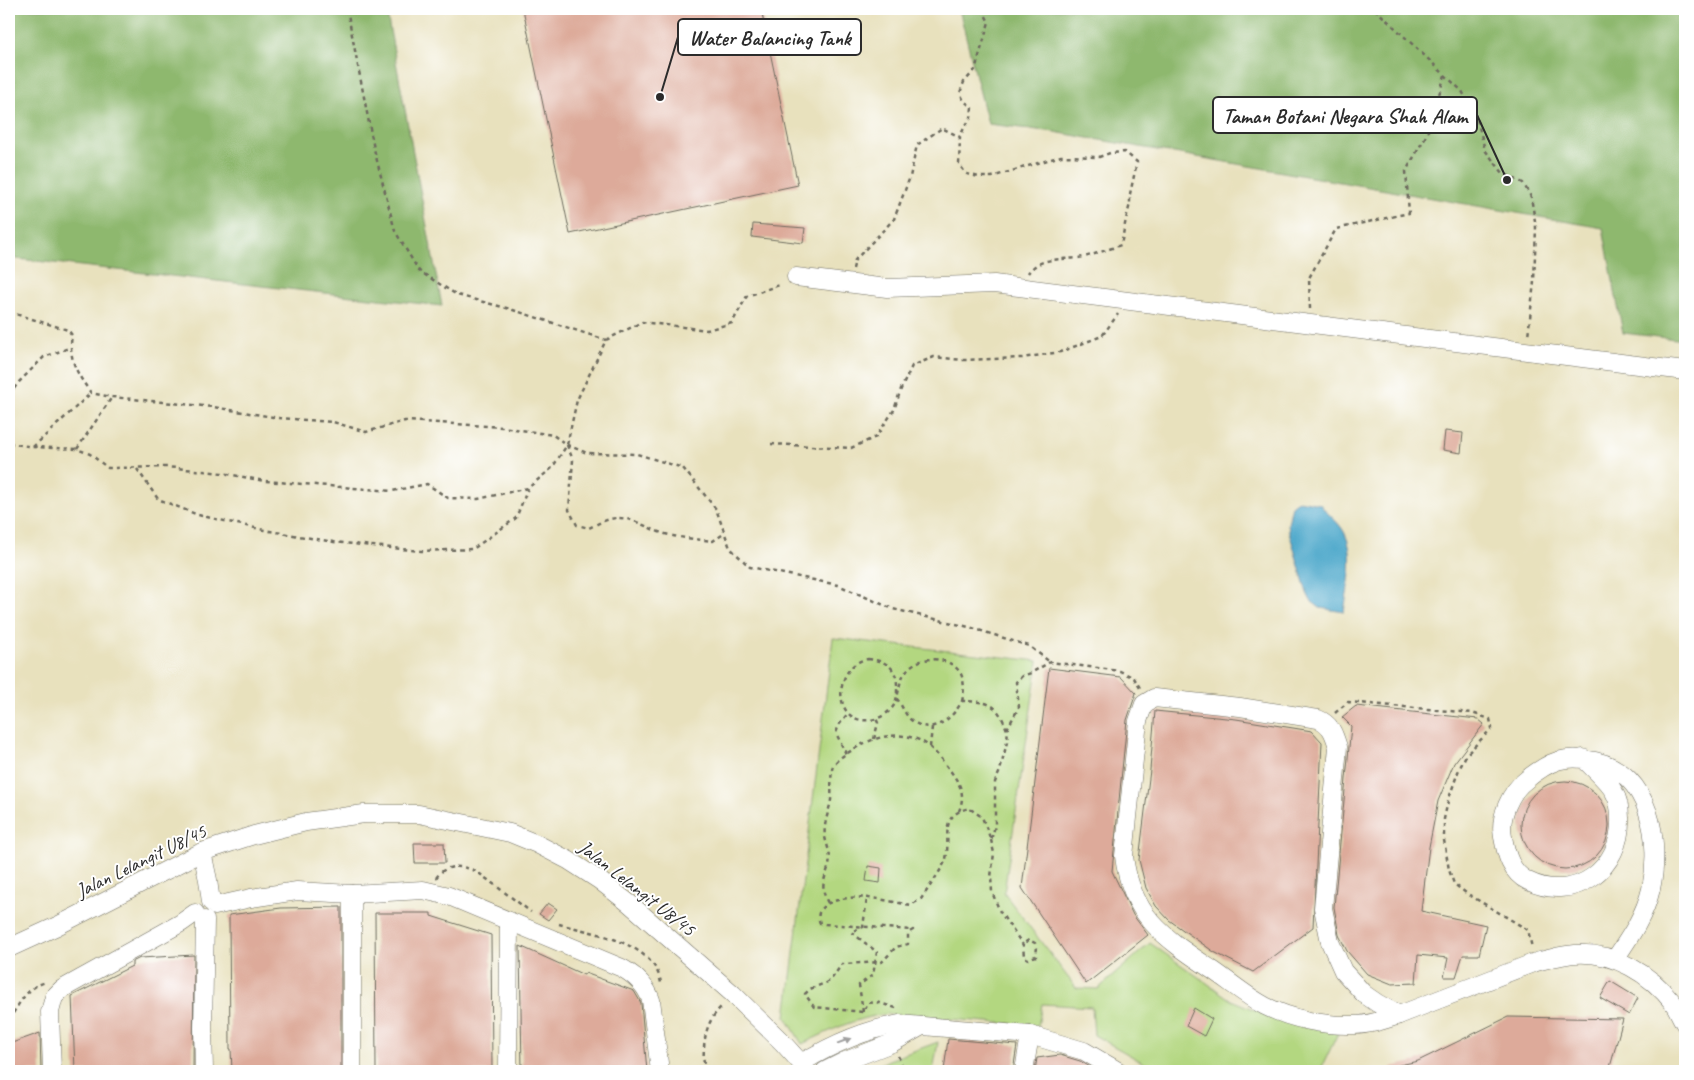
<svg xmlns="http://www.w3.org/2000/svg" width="1694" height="1080" viewBox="0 0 1694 1080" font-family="Caveat,sans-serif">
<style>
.green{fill:#b3d780;stroke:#6f8156}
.forest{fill:#8eb86e;stroke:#5c724c}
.water{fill:#4da8cb;stroke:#3c6a7b}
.building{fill:#ddaa9a}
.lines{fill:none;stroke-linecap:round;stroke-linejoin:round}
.minor-casing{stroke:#6d6b5e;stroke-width:19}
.path{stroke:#6d6b5e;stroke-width:2.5;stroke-dasharray:4 4;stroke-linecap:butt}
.minor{stroke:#fff;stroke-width:18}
.oneway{fill:#a0a0a0}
.labels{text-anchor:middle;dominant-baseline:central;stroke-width:4;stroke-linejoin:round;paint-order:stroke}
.street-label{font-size:20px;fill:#2b2b2b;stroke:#fff}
.leader{fill:none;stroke:#2b2b2b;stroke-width:2}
.callout-dot{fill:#2b2b2b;stroke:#fff;stroke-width:2}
.callout{fill:#fff;stroke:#2b2b2b;stroke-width:2}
.callout-label{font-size:21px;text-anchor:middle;font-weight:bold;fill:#2b2b2b}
</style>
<rect width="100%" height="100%" fill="#fff"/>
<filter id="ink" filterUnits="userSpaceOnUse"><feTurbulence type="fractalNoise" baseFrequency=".02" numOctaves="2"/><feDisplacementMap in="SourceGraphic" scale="10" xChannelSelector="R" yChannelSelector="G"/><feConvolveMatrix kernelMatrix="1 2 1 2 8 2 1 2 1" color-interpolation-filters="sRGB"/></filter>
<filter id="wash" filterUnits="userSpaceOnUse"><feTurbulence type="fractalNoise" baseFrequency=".0096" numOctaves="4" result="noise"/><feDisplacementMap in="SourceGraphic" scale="20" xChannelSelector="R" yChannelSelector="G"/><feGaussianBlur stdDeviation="1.12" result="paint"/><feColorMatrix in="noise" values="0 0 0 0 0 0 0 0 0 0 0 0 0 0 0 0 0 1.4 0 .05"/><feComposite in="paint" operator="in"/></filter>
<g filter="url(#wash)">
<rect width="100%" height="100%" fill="#e8e1bd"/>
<!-- green -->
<g class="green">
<path d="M 833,638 L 1038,661 L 1004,893 L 1076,988 L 1098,989 L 1150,943 L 1231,1000 L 1272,1017 L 1338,1033 L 1320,1071 L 1158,1071 L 1094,1035 L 1092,1007 L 1042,1004 L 1038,1026 L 887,1014 C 854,1018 832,1030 802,1044 L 786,1017 Z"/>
<path d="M 938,1042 L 933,1071 L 867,1071 L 889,1060 Z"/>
</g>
<!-- forest -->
<g class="forest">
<path d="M 9,9 L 386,9 L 442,306 L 9,258 Z"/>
<path d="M 959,9 L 1685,9 L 1685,340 L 1623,333 L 1603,228 L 1054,132 L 988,124 Z"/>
</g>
<!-- water -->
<path class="water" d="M 1299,500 L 1320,504 C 1326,513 1335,519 1341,527 C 1358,551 1348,585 1344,612 L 1320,608 L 1311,601 L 1307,593 L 1289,532 L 1288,524 L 1292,505 Z"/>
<g id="blocks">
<!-- building -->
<g class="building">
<path d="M 523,9 L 761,9 L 798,185 L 570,234 Z"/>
<path d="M 753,224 L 805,228 L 803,243 L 752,237 Z"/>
<path d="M 1445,431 L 1463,433 L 1461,453 L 1443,450 Z"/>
<path d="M 1049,668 L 1121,677 L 1136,693 L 1127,720 L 1112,871 L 1133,915 L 1148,935 L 1086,984 L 1022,888 Z"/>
<path d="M 1356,706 L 1478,719 L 1484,724 L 1454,763 L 1438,801 L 1429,847 L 1421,911 L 1486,925 L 1479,955 L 1463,955 L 1456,977 L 1444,977 L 1448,958 L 1418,955 L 1416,983 L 1392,984 L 1367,974 L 1347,951 L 1339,935 L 1334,907 L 1351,726 L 1342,717 Z"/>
<path d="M 1155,711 L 1236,719 L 1312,731 L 1322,742 L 1313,927 L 1253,972 L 1214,952 L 1169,920 L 1156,906 L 1146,888 L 1139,860 L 1150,770 Z"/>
<circle cx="1565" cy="825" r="44"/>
<path d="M 414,843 L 444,843 L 445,863 L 415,863 Z"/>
<path d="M 868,866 L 881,868 L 880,883 L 866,881 Z"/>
<path d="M 548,903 L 557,909 L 548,920 L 539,914 Z"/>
<path d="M 341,907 L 341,1071 L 232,1071 L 231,1049 L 230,1049 L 229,915 L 281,908 Z"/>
<path d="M 375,913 L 431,913 L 431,916 L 491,935 L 492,1071 L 376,1071 Z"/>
<path d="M 520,946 L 584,975 L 585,973 L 634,991 L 641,1003 L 647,1071 L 522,1071 Z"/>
<path d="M 194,955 L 193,1071 L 75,1071 L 72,996 L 132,966 L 132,962 L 140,958 Z"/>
<path d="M 1610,981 L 1638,998 L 1629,1015 L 1600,998 Z"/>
<path d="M 1194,1008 L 1212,1019 L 1204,1036 L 1186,1026 Z"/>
<path d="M 1508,1017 L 1623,1019 L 1609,1071 L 1391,1071 L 1391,1067 L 1418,1061 Z"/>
<path d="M 40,1033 L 41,1071 L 9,1071 L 9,1044 Z"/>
<path d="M 948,1039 L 1017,1045 L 1013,1071 L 944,1071 Z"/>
<path d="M 1060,1055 L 1080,1061 L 1097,1071 L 1035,1071 L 1037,1058 Z"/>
</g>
</g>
</g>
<g filter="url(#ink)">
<use href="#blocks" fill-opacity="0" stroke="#6d6b5e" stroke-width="1"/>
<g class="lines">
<defs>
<g id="minor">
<path d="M 796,277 L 887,288 L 994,284 L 1685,371"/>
<path d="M 1154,698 L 1240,707 L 1318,719 C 1331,724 1334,734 1338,747 L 1323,908 L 1330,942 L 1343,971 L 1364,994 L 1377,1003 L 1399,1015 C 1385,1020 1369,1025 1354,1025 C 1325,1026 1291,1019 1265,1006 C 1246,996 1229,981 1211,969 C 1165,938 1131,916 1124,856 L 1138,721 L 1144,704 Z"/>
<path d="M 1583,758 C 1592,768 1608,781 1614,792 C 1618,799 1620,810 1620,818 C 1622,868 1575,904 1528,881 C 1511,873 1506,854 1503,837 C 1499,817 1510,792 1526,780 C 1549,761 1565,754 1595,761 C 1651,773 1661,842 1651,889 C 1645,915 1630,937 1615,959"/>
<path d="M 202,852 L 208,880 L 211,902"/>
<path d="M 352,894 L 352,1071"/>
<path d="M 215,906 L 251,898 L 297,891 L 352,894 L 423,890 L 449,896 L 622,968 C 636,976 646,985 651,1000 L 660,1071"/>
<path d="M 9,948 L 57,926 L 202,852 L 254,835 L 306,822 L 364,814 L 419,814 L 510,833 L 537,844 L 568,860 L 599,880 L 630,904 L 733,994 L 782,1042 L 801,1063 L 806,1071"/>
<path d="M 1399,1015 L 1533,963 C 1547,959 1561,955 1575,954 C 1613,951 1651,974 1674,1004 C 1678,1010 1681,1018 1685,1024"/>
<path d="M 801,1063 C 831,1045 864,1030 899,1024 L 1030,1035 L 1084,1051 L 1118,1071"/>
<path d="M 52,1071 L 50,1012 L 54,997 L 62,989 L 181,923 L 195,913"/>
<path d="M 204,1071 L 203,1028 L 205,920"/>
<path d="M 508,1071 L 509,921"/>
<path d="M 825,1071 L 843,1062 L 892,1043 L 922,1026"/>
<path d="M 1024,1071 L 1030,1035"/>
</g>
</defs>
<!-- minor casing -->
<use href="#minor" class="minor-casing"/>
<!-- path -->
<g class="path">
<path d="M 347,9 L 374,149 L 395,231 L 419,271 L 457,295 L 510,309 L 606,340"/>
<path d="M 982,9 L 989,22 L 975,70 L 964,82 L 960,93 L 964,101 L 972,107 L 971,118 L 964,128 L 960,137 L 959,165 L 967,174 L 979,177 L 992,177 L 1061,156 L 1099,157 L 1110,153 L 1125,152 L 1137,162 L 1130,194 L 1130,204 L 1126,219 L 1121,245 C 1109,249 1096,254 1084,257 C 1065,261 1041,255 1028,273"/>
<path d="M 1375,9 L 1462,91 L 1477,119 L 1485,150 L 1503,173 L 1523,183 L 1531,197 L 1536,227 L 1534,282 L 1528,336"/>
<path d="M 853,269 L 855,260 L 894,219 L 910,177 L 917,145 L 942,128 L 960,137"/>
<path d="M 1310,309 L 1309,278 L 1336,229 L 1409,213 L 1406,171 L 1427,134 L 1445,75"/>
<path d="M 9,312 L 68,330 L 72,335 C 68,359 77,374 91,393 L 112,397 L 213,407 L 279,418 L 333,422 L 366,432 L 405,421 L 502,427 L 553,435 L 567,445 L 587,453 L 637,454 L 683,468 L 716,509 L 730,548 L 750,567 L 838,585 L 893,609 L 969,627 L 1029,646 L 1050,662"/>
<path d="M 9,395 L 19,382 L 44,357 L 69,348"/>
<path d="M 9,443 L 33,447 L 77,449 L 90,454 L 108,468 L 167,467 L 222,473 L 265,481 L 392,491 L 427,484 L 448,498 L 478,499 L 528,488 L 552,468 L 567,445 L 577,400 L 606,340 L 642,322 L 707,330 L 732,323 L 747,296 L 782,284"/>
<path d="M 771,444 L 851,448 L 876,437 L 894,410 L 901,389 L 912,366 L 934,357 L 963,360 L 1022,358 L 1060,352 L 1102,336 L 1118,314"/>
<path d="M 567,445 L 573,460 L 569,510 L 577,525 L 589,528 C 597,524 608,518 618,518 C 633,518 646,527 659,532 C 676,538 696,539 713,541 L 725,533"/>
<path d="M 33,447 L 91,393"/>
<path d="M 77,449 L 112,397"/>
<path d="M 137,469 L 158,499 L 198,515 L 264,530 L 334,542 L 421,551 L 473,549 L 516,518 L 528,488"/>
<path d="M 868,659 C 890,661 898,670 897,691 C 897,698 896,704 891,709 C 886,715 878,719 870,720 C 830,725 834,663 868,659 Z"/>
<path d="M 962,701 C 964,693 965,683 961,674 C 951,656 920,654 907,670 C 900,678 899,689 897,699 C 902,705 904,713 910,719 C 930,737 952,720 962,701 C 989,702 997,702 1007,730"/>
<path d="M 1335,713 L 1348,702 L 1472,713 L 1490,719 L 1492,728 L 1466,755 L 1458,772 L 1448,801 L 1444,819 L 1444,840 L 1449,870 L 1454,884 L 1466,893 L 1528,930 L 1532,948"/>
<path d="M 874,739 L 878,723 L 876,718"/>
<path d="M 930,747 L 932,727"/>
<path d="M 846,754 L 836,733 L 839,725 L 848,713"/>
<path d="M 991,840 L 994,853 L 991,877 L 992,892 L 1000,912 L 1023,945 L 1024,957 L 1028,959 L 1036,956 L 1037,947 L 1035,943 L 1029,940 L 1024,943 L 1023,945"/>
<path d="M 436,878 C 445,864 461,865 476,871 L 531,912"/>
<path d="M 828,903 C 815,879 834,871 829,852 C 828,847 826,842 825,837 C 823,824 829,812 831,800 C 832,790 830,773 833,766 C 838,758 846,754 854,749 C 874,736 904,729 926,744 C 935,751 942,760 949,769 C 960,784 966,793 959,811"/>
<path d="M 559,924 C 593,933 654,942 661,983"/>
<path d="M 896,1008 L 876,1002 L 868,1003 L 863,1012 L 814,1007 L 805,994 L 810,989 L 830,981 L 842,964 L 882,962 L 896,947 L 908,944 L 908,933 L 913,930 L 825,924 L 820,923 C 810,899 853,896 869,898 C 883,899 897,903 911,905 C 914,903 918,901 921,899 C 926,892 944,866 946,859 C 951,835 938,816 969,808 L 982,817 L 991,840 L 995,826 L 995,782 L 1000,771 L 1007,742 L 1008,727 L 1019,707 L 1016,682 L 1022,676 L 1031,673 L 1050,662 L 1120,671 L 1134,678 L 1140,688"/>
<path d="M 863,1012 L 859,985 L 873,975 L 877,952 L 851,932 L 863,927 L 867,898"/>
<path d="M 9,1020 C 19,1004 27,986 47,982"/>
<path d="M 898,1056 L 903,1067 L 902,1071"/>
<path d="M 704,1071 C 703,1046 703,1024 722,1006"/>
</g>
<!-- minor -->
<use href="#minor" class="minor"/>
</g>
<!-- one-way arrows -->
<defs><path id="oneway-solid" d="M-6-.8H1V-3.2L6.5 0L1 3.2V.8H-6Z" transform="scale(1.25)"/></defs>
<use class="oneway" href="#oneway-solid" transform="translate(844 1041) rotate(-21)"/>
</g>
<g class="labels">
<!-- street labels -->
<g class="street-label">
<text transform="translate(141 861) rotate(-26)">Jalan Lelangit U8/45</text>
<text transform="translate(637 888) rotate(38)">Jalan Lelangit U8/45</text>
</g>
</g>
<!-- callouts -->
<path class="leader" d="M660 97L678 37M1507 180L1477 115"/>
<g class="callout-dot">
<circle cx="660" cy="97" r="5"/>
<circle cx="1507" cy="180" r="5"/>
</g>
<g class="callout">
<rect x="678" y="19" width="183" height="36" rx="5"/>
<rect x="1213" y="97" width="264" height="36" rx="5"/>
</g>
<g class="callout-label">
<text x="770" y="45">Water Balancing Tank</text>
<text x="1345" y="123">Taman Botani Negara Shah Alam</text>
</g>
<!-- margin -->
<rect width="1694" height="1080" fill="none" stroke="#fff" stroke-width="30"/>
</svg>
